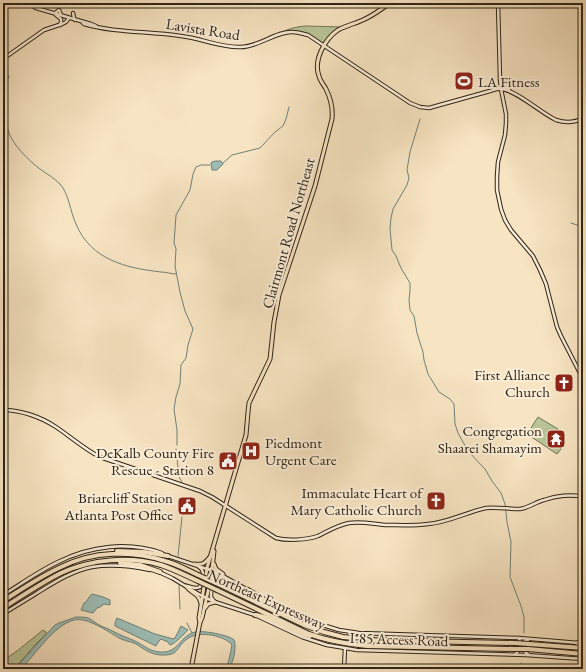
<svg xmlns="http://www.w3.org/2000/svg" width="586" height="672" viewBox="0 0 586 672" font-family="'EB Garamond',serif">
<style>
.green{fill:#b8c597;stroke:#747457}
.water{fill:#9dbeb7;stroke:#718077}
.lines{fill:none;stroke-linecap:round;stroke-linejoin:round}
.stream{stroke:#718077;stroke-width:1}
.secondary-casing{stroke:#2f2417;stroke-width:4.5}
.primary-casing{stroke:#2f2417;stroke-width:5}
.highway-casing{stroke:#2f2417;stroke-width:6}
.secondary{stroke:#faedd7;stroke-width:2.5}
.primary{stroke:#f7e4c2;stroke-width:3}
.highway{stroke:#f7e4c2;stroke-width:4}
.highway-bridge-casing{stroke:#2f2417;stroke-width:6;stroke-linecap:butt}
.highway-bridge{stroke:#f7e4c2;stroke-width:4}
.labels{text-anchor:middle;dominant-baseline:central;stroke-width:4;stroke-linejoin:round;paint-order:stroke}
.street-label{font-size:15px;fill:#2f2417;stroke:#faedd7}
.poi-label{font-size:15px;fill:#2f2417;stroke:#faedd7;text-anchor:end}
</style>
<rect width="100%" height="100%" fill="#f7e4c2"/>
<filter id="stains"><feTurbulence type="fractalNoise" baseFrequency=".005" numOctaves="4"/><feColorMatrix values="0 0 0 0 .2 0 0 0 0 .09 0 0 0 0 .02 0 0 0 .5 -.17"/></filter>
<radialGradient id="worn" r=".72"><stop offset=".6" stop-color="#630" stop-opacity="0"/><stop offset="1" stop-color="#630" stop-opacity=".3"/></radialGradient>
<!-- green -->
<g class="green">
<path d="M 305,26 L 342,27 L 331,37 L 325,45 C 315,40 304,31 292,32 C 288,32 283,33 279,34 C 287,29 295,27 305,26 Z"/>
<path d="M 538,417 L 558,429 L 551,439 L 561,449 L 557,454 L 527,434 Z"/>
<path d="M 43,630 L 46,632 L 46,634 L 35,645 L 15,668 C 11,667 5,665 4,660 L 17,651 Z"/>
</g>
<!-- water -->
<g class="water">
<path d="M 216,161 L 221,161 L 223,164 L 217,170 L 212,170 L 211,163 L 212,162 Z"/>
<path d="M 92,594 L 103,597 L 110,600 L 110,605 L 104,604 L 100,607 L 97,608 L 93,613 L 81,610 L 84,603 L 86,602 L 90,596 Z"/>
<path d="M 76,617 C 80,617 84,617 88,618 C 93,620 96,624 101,626 C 109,629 116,633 123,636 C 128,638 133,640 137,642 C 143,645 147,649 154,651 C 179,657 177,637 195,632 C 202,630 229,635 234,640 C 235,642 235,644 235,646 C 235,654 233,662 229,669 L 226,669 L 229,660 L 232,645 C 228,640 222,638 216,636 C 207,634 195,633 187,639 C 175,648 180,656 160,655 C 150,654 144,649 136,644 C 130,641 124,641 119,638 C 107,631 88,617 74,620 C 54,625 35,655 21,669 L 15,669 L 37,644 L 55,625 L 59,623 Z"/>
<path d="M 117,618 L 155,634 L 173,639 L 175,638 L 181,626 L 188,630 C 184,634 175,644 170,645 L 168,642 L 161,639 L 159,641 L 156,646 L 115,626 L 115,623 Z"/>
</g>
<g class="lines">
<!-- stream -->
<g class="stream">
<path d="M 3,67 L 9,77 L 3,85"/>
<path d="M 3,107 L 4,109 C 5,116 6,123 8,130 C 11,143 29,161 40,169 C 47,174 54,178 60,184 C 69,194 70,211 76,224 C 91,260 126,268 161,272 C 166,272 171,274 176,274"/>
<path d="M 420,119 L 410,152 L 407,170 L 409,178 L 407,185 L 393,209 L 391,218 L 390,229 L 392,250 L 396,256 L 401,268 L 410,283 L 410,291 L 409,300 L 410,310 L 414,316 L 417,333 L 423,352 L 424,360 L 428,374 L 439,392 L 450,399 L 454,404 L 455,424 L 458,433 L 468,451 L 485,469 L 492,481 L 501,493 L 505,504 L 507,522 L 511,542 L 510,577 L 521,606 L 524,617 L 524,633"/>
<path d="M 223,163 L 232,155 L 260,148 L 275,132 L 283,126 L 286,119 L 289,107"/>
<path d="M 571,223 L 583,227"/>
<path d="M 177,445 L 177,430 L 174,409 L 176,397 L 180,384 L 181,365 L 186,358 L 188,345 L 193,329 L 185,311 L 180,292 L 175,266 L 176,249 L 174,243 L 176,215 L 190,190 L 193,174 L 196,167 L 201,165 L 210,165"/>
<path d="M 176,449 L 179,477 L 182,482"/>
<path d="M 178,556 L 182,517"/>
<path d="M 179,585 L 180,609"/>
<path d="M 187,623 L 192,633"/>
<path d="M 517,669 L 521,663"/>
</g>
<defs>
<g id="secondary">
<path d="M 28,3 L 36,8 L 91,24 L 96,26"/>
<path d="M 498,3 L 500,79 L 501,89 L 506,114 L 506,123 L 505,135 L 498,162 L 497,176 L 497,190 L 501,209 L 505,220 L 511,230 L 533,256 L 540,270 L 546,284 L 557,327 L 561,336 L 583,379"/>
<path d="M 55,13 L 59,10 L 61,15"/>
<path d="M 73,13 L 74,18 L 75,20"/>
<path d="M 56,15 L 61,19 L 61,22 L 60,25"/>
<path d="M 83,23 L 84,24 C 115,33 148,31 181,36 C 201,38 220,48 241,47 C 259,47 276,31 293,32 C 298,32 303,34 308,35 L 410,103 L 420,107 L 429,108 L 490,91 C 494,90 498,88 502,89 C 517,91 541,113 556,120 C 565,123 574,123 583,118"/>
<path d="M 3,59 L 44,30 L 62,24 L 66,22 L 69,18"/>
<path d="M 501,81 L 503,85 L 509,90"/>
<path d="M 3,410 C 21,410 41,417 56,427 C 71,437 84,449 100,457 L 200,491 L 212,497 L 276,538 C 287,541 307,540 318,536 C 328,531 338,525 349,523 C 361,521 373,524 385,525 C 399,525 414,526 428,524 C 447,523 467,512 486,508 C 497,507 509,509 520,509 C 528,508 536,502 544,500 C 558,495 569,495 583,496"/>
<path d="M 168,556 L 216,572 L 248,590"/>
<path d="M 159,572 L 172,578 L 202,596 L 215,602 L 255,615 L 302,637 L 327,645 L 357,650 L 526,655 L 583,659"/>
<path d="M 186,586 C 191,586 195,590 200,587 C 202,580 206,571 199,567"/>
<path d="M 3,595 C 21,584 39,571 58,562 C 90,546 128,541 162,553"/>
<path d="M 268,600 L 313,622 L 339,630 L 359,633 L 519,638 L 579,643"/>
<path d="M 214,601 L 211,597 L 211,594 L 213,581 L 217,576 L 221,577 L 223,576"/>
<path d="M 3,614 C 14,607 26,600 37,593 C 55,582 72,571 92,567 C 112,564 131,566 150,570"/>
<path d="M 515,654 C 521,651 521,644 519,638"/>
<path d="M 528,654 C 523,652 522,644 526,640 L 528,640"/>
<path d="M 344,669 L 345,648"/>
</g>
<g id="primary">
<path d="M 194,564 C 203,565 204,564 210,557"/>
<path d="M 214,564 L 216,569 L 223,574 L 223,576"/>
<path d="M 186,586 C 191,594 198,592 201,603"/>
<path d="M 205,608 L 208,604 L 215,602"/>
<path d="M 200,622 L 199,618 L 207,568 L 246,435 L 248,412 L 249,403 L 270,359 L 274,322 L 279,295 L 315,186 L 332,119 C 333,109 331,99 326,89 C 324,85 320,81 319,76 C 313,60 325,39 338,30 C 347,25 358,23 367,18 C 375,14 383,8 390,3"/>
<path d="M 191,669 L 200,622 L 202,618 L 211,578 L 214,551"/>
</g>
<g id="highway">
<path d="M 117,551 L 144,552 L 168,556"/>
<path d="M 120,563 L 140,565 L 160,572"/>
<path d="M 218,584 L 304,625 L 324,632 L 343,637 L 374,640 L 515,643"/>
<path d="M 217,590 L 309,634 C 328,641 347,644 367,646 L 515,649"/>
<path d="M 248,590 L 295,618 L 299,621"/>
<path d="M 3,601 C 22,589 41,576 61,567 C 93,551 131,550 165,561 C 177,564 187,570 198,575"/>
<path d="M 3,608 C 22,596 41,583 61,573 C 91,559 129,556 161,565 C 173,569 185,575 198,581"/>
<path d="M 255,615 C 272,616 293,633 310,636"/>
<path d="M 578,643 L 583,641"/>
<path d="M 529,644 L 583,648"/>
<path d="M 528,649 L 583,654"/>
</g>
</defs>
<!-- secondary casing -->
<use href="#secondary" class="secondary-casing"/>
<!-- primary casing -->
<use href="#primary" class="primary-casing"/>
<!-- highway casing -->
<use href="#highway" class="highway-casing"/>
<!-- secondary -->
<use href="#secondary" class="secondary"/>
<!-- primary -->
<use href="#primary" class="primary"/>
<!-- highway -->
<use href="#highway" class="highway"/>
<defs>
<g id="highway-bridge">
<path d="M 198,575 L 218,584"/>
<path d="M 198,581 L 217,590"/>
<path d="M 515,643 L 529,644"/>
<path d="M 515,649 L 528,649"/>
</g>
</defs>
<!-- highway-bridge casing -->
<use href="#highway-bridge" class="highway-bridge-casing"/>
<!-- highway-bridge -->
<use href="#highway-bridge" class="highway-bridge"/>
</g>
<!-- icons -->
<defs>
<symbol id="stadium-square" viewBox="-11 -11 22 22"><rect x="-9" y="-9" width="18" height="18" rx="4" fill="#8f2418" stroke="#faedd7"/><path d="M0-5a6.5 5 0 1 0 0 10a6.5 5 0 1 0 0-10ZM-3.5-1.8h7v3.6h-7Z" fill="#fff"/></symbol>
<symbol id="church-square" viewBox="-11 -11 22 22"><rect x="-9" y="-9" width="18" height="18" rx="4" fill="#8f2418" stroke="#faedd7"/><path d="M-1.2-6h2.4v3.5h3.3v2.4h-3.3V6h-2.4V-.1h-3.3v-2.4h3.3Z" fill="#fff"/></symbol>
<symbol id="temple-square" viewBox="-11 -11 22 22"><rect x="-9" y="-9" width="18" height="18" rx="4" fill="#8f2418" stroke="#faedd7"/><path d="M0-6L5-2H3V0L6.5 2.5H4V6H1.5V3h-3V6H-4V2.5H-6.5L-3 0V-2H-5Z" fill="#fff"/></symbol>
<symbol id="hospital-square" viewBox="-11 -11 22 22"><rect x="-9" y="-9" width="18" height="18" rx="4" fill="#8f2418" stroke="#faedd7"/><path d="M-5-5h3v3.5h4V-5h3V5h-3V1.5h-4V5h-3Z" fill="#fff"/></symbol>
<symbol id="civic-square" viewBox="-11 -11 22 22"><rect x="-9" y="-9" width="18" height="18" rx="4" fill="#8f2418" stroke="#faedd7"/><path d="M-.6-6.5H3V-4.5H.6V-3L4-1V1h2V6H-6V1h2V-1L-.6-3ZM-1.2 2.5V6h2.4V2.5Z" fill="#fff"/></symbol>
</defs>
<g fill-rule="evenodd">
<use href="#stadium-square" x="453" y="70" width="22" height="22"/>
<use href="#church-square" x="553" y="372" width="22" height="22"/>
<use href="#temple-square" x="545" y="428" width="22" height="22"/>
<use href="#hospital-square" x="240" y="440" width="22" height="22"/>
<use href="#civic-square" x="217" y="450" width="22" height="22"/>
<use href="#church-square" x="425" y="490" width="22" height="22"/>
<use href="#civic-square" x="176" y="495" width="22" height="22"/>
</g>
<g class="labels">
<!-- street labels -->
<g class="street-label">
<text transform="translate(203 29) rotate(9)">Lavista Road</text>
<text transform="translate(288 233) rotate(-74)">Clairmont Road Northeast</text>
<text transform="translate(267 599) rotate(24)">Northeast Expressway</text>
<text transform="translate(399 639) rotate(2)">I-85 Access Road</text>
</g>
<!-- poi labels -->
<g class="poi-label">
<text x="478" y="81" text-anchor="start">LA Fitness</text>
<text x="550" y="374">First Alliance<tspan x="550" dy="17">Church</tspan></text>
<text x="542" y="430">Congregation<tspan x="542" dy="17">Shaarei Shamayim</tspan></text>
<text x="265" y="442" text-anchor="start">Piedmont<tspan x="265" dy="17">Urgent Care</tspan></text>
<text x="214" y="452">DeKalb County Fire<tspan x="214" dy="17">Rescue - Station 8</tspan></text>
<text x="422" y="492">Immaculate Heart of<tspan x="422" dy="17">Mary Catholic Church</tspan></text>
<text x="173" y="497">Briarcliff Station<tspan x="173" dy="17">Atlanta Post Office</tspan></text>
</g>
</g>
<!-- margin -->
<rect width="586" height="672" fill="none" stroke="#f7e4c2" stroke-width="16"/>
<rect x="4" y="4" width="578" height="664" fill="none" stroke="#2f2417" stroke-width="2"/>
<rect x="8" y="8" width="570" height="656" fill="none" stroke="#2f2417"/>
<rect width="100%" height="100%" filter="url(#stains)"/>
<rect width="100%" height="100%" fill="url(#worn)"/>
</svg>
